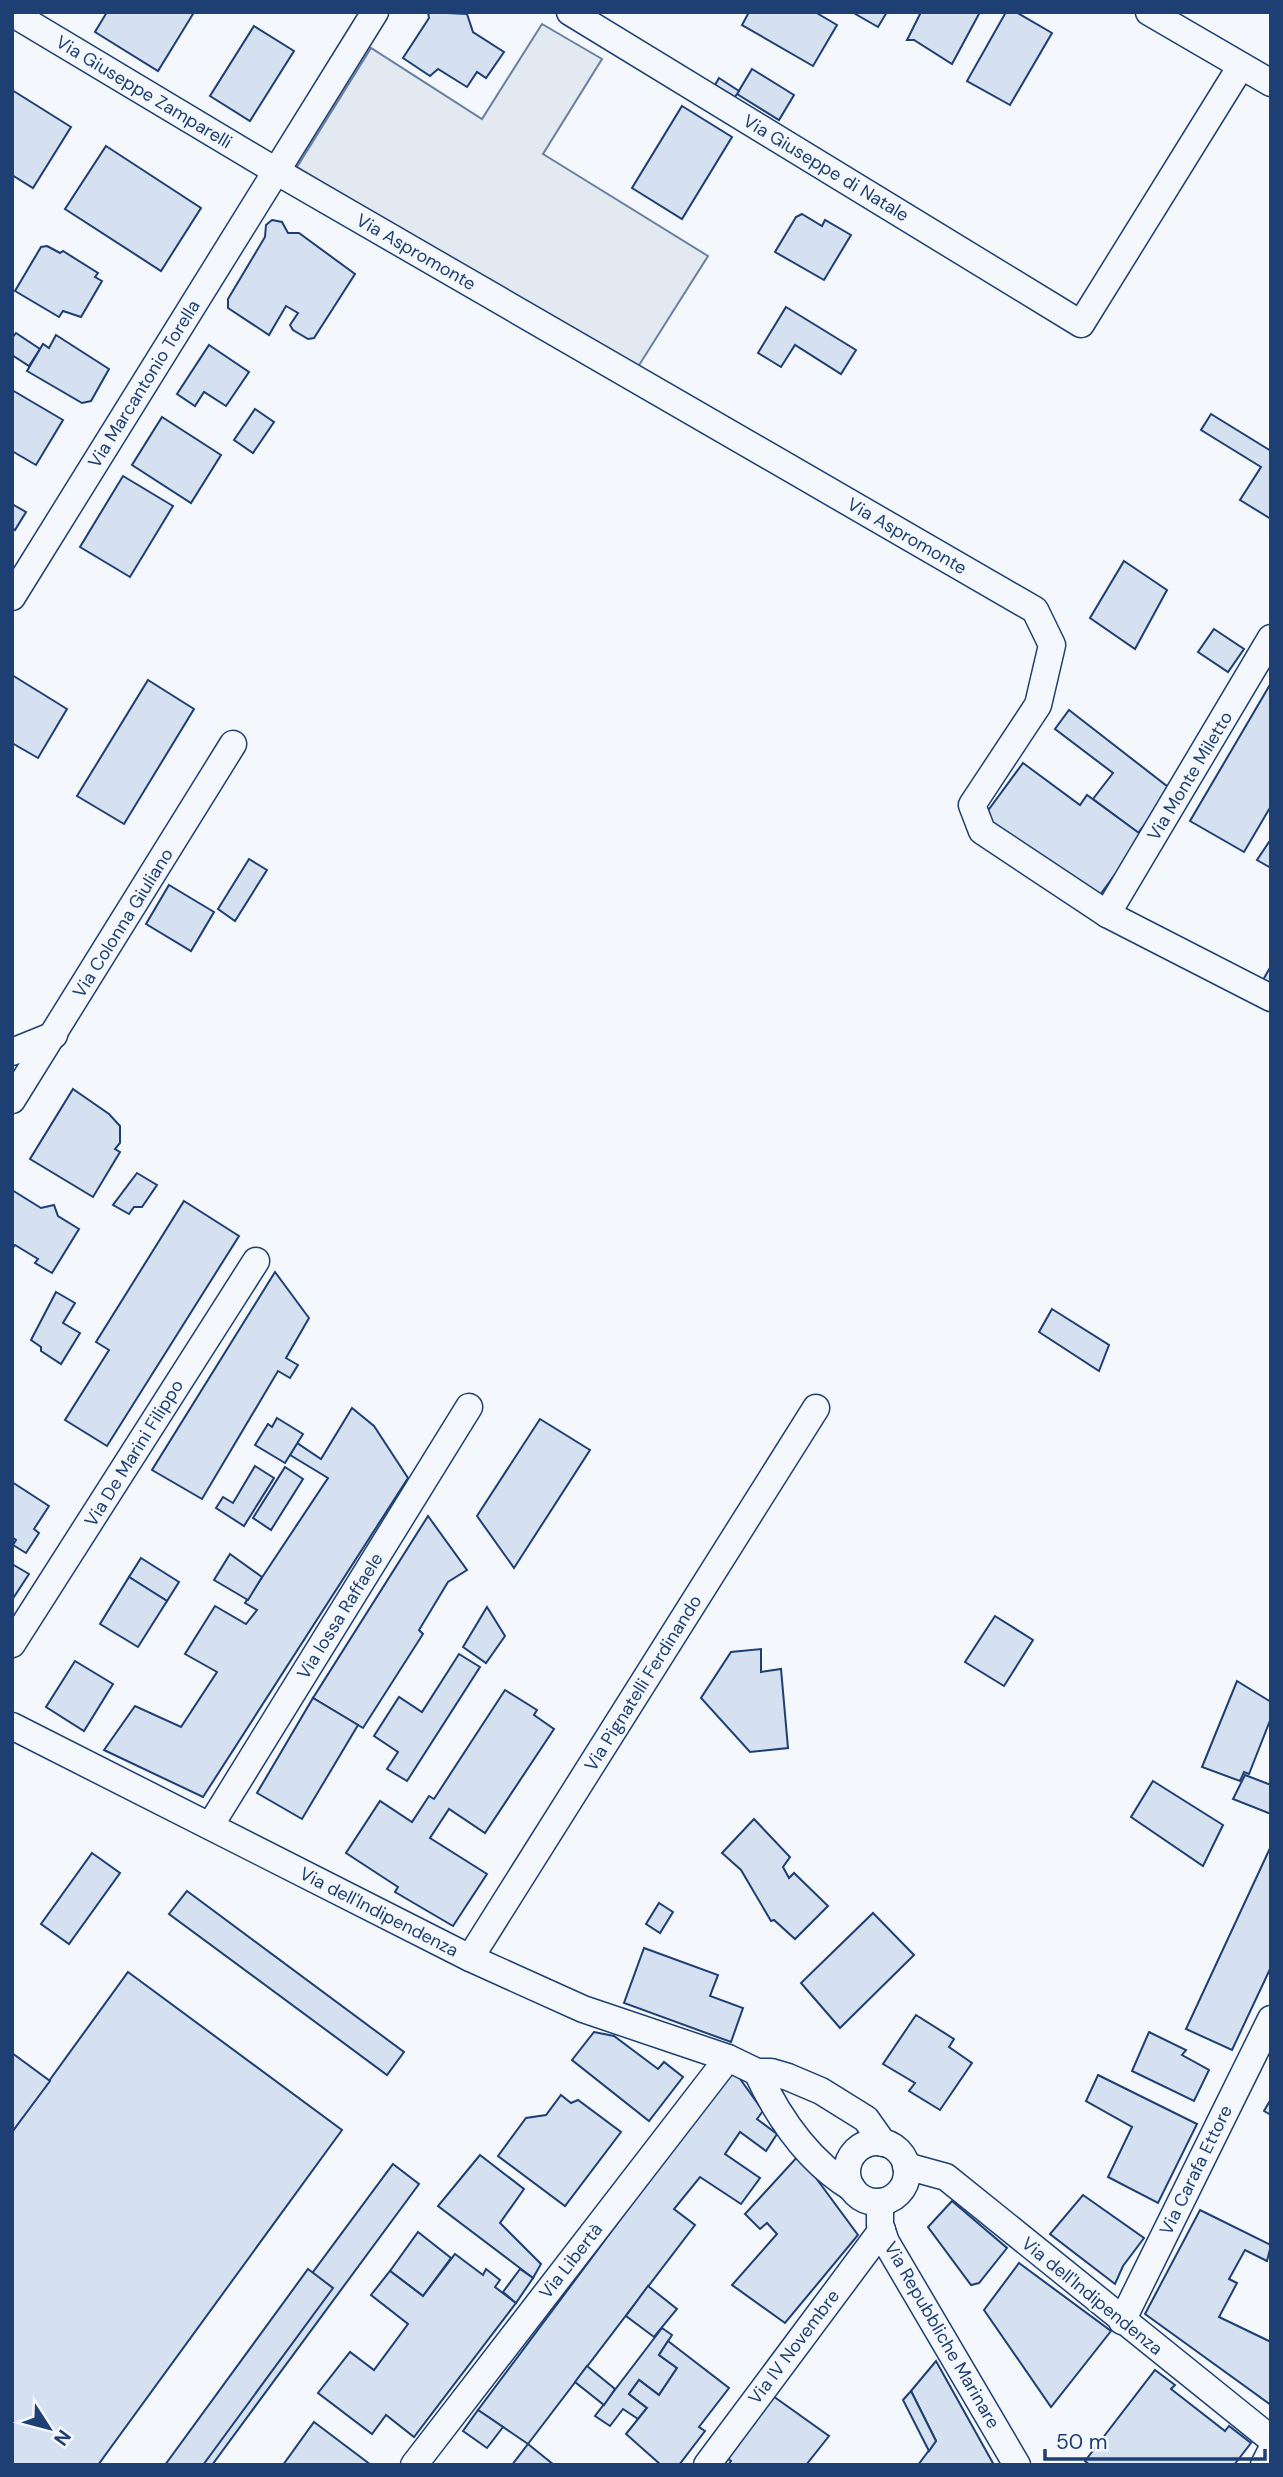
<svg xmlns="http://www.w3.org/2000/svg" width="1283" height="2477" viewBox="0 0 1283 2477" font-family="'DM Sans',sans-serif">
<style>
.green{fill:#e3e9f0;stroke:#687fa3;stroke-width:2}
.building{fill:#d5e0f0;stroke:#1d3f73;stroke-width:2}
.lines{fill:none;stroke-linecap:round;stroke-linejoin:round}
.minor-casing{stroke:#1d3f73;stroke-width:29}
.minor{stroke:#f4f7fb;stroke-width:26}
.labels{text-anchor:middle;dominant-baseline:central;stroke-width:5;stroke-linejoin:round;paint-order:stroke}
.street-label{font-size:18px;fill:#1d3f73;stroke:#f4f7fb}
</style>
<rect width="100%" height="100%" fill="#f4f7fb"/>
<!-- green -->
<path class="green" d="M 542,24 L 602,59 L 543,154 L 708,256 L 636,370 L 297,167 L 371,48 L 482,119 Z"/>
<!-- building -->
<g class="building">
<path d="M 107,12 L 191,12 L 193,14 L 158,71 L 95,32 Z"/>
<path d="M 428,12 L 467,14 L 473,32 L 504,52 L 486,78 L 477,72 L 467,87 L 438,69 L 430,76 L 403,58 L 429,18 Z"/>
<path d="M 749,12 L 815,12 L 837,25 L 813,66 L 742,25 Z"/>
<path d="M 852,12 L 887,12 L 878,27 Z"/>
<path d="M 921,12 L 980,12 L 952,64 L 914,40 L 907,40 Z"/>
<path d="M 1006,12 L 1016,12 L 1052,33 L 1010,105 L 967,81 Z"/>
<path d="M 254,26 L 294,51 L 250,121 L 210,96 Z"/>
<path d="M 752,69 L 794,95 L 779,120 L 737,94 Z"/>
<path d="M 719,78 L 739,91 L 735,97 L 715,85 Z"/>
<path d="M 12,90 L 71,127 L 33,188 L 12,175 Z"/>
<path d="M 682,106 L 732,137 L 682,219 L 632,188 Z"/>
<path d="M 106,146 L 201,208 L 161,271 L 65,209 Z"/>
<path d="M 802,214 L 822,226 L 825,220 L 851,235 L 824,280 L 775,252 L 796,217 Z"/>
<path d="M 272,220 L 282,222 L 288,233 L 299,233 L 355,274 L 314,338 L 308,339 L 293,330 L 290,325 L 298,313 L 286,306 L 269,335 L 228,308 L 228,299 L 265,237 L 266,225 Z"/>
<path d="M 47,246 L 60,253 L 63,251 L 98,273 L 95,277 L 102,281 L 81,317 L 63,311 L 59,317 L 15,291 L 41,247 Z"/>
<path d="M 786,307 L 856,350 L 841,374 L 795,345 L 781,367 L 758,353 Z"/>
<path d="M 16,333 L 40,349 L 29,366 L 12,355 L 12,338 Z"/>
<path d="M 56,335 L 109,369 L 91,401 L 82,403 L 27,371 L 43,344 L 49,348 Z"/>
<path d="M 209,345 L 249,372 L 226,406 L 204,392 L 195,406 L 177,394 Z"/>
<path d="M 12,390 L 63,420 L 36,465 L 12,451 Z"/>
<path d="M 255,409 L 274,422 L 253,453 L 234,440 Z"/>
<path d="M 1211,414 L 1271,451 L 1271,519 L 1240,500 L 1261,467 L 1201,430 Z"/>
<path d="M 162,417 L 221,455 L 191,503 L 132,465 Z"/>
<path d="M 123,476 L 173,506 L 130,577 L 80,547 Z"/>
<path d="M 12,504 L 26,512 L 15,530 L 12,528 Z"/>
<path d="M 1124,561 L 1167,590 L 1135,649 L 1090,618 Z"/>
<path d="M 1214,629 L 1244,649 L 1228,672 L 1198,652 Z"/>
<path d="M 12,675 L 67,709 L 38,758 L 12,743 Z"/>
<path d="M 148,680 L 194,709 L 124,824 L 77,796 Z"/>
<path d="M 1271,683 L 1271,806 L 1244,852 L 1190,821 Z"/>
<path d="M 1069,710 L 1172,790 L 1138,833 L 1093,799 L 1113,773 L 1055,729 Z"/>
<path d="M 1023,763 L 1080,805 L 1087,795 L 1143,836 L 1097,899 L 984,816 Z"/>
<path d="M 1269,842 L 1271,843 L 1271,868 L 1257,860 Z"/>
<path d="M 249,859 L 267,870 L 235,921 L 218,909 Z"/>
<path d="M 169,885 L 214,912 L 191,951 L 146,924 Z"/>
<path d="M 1271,966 L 1271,985 L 1263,980 Z"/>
<path d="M 73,1089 L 109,1114 L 120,1126 L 120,1143 L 115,1149 L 120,1152 L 93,1197 L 30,1159 Z"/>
<path d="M 137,1173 L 157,1185 L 142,1207 L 134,1207 L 129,1214 L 113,1205 Z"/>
<path d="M 12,1190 L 41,1208 L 54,1205 L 58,1216 L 79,1229 L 52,1273 L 35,1263 L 38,1259 L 15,1245 L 12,1249 Z"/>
<path d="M 184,1201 L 239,1236 L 107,1446 L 65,1420 L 109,1350 L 96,1342 Z"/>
<path d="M 275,1272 L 309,1318 L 286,1358 L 298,1365 L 290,1378 L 278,1371 L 202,1499 L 152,1470 Z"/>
<path d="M 56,1292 L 75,1303 L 63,1323 L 80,1333 L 61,1364 L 41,1351 L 41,1347 L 31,1340 Z"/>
<path d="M 1052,1309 L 1109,1345 L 1099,1371 L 1039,1332 Z"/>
<path d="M 352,1408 L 374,1426 L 408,1478 L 203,1797 L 104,1750 L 135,1706 L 181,1727 L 217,1672 L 185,1654 L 215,1606 L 246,1624 L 257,1610 L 245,1603 L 328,1478 L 290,1455 L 297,1443 L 321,1459 Z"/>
<path d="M 277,1418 L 303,1434 L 285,1463 L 255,1445 L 268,1424 L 272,1427 Z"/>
<path d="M 540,1419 L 590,1450 L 514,1568 L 477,1516 Z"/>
<path d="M 255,1466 L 274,1478 L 244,1526 L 216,1508 L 223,1497 L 233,1503 Z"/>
<path d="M 285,1467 L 303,1479 L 271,1530 L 253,1518 Z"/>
<path d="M 12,1482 L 49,1506 L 34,1529 L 39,1533 L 26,1553 L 13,1545 L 16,1540 L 12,1537 Z"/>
<path d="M 428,1516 L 467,1570 L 448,1582 L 419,1630 L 423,1634 L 363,1728 L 313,1698 Z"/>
<path d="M 230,1554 L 262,1577 L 248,1600 L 214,1580 Z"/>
<path d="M 141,1558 L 179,1582 L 167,1601 L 129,1577 Z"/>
<path d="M 12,1564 L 29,1574 L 12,1600 Z"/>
<path d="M 129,1577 L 167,1601 L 138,1647 L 100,1624 Z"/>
<path d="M 487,1607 L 505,1636 L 486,1663 L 463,1647 Z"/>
<path d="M 995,1616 L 1033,1640 L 1004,1686 L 965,1662 Z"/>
<path d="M 761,1649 L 761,1672 L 781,1669 L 788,1748 L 750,1752 L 701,1698 L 731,1652 Z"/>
<path d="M 459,1654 L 480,1667 L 407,1781 L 387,1769 L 398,1752 L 374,1736 L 399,1697 L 422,1712 Z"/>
<path d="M 75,1661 L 113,1684 L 84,1731 L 46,1707 Z"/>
<path d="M 1237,1681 L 1271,1702 L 1271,1718 L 1249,1774 L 1244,1772 L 1240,1781 L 1202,1767 Z"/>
<path d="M 505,1690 L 537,1710 L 534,1715 L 554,1729 L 485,1833 L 449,1809 L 430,1838 L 487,1874 L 453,1926 L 395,1892 L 398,1887 L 346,1853 L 380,1801 L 412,1822 L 429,1796 L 434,1799 Z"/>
<path d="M 313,1698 L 358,1725 L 302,1819 L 257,1793 Z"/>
<path d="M 1245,1775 L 1271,1785 L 1271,1814 L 1233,1799 Z"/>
<path d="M 1153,1781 L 1223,1825 L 1203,1866 L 1131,1817 Z"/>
<path d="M 754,1819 L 790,1857 L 783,1867 L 789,1878 L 794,1873 L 828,1906 L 795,1939 L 774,1920 L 771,1921 L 741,1870 L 722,1853 Z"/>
<path d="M 1271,1846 L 1271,1967 L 1232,2050 L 1186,2029 Z"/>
<path d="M 92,1853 L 120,1873 L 69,1944 L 41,1924 Z"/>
<path d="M 187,1891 L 404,2052 L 387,2075 L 169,1914 Z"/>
<path d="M 659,1903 L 673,1912 L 660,1933 L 646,1924 Z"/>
<path d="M 873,1913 L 914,1955 L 840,2028 L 801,1983 Z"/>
<path d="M 644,1948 L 718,1975 L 710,1996 L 743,2008 L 731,2042 L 624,2003 Z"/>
<path d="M 128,1972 L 342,2130 L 98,2465 L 12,2465 L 12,2132 Z"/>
<path d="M 916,2015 L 954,2039 L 949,2047 L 972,2063 L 940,2110 L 909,2091 L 915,2083 L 883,2064 Z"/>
<path d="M 594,2032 L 614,2036 L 658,2069 L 664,2062 L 683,2077 L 649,2121 L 572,2060 Z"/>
<path d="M 1149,2032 L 1186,2050 L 1182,2055 L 1209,2070 L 1194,2101 L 1132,2071 Z"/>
<path d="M 12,2053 L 50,2081 L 12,2132 Z"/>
<path d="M 734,2074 L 738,2076 L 763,2111 L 757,2119 L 777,2134 L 766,2151 L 740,2132 L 725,2154 L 760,2178 L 741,2204 L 700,2177 L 674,2209 L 695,2225 L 528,2444 L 478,2410 L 726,2078 Z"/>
<path d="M 1098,2075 L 1197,2124 L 1158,2203 L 1108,2177 L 1132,2127 L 1086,2101 Z"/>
<path d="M 561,2095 L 571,2103 L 578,2100 L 621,2132 L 565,2206 L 498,2156 L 526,2118 L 546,2115 Z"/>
<path d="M 1271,2099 L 1271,2115 L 1264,2111 Z"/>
<path d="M 480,2155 L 524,2189 L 500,2223 L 541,2264 L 533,2278 L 438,2206 Z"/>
<path d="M 799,2155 L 858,2235 L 785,2323 L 732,2285 L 777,2234 L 767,2223 L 760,2229 L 745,2214 Z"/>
<path d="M 393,2164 L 419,2184 L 212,2465 L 170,2465 Z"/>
<path d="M 1083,2195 L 1144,2238 L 1123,2266 L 1115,2284 L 1050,2234 Z"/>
<path d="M 952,2201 L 1007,2248 L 979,2283 L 971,2285 L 928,2227 Z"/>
<path d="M 1200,2210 L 1271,2245 L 1267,2261 L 1245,2250 L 1229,2279 L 1237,2283 L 1219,2317 L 1271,2342 L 1271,2405 L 1145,2314 Z"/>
<path d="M 418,2232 L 451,2258 L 423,2296 L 390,2271 Z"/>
<path d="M 455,2254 L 483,2275 L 486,2269 L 500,2280 L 495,2287 L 516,2303 L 414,2437 L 386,2415 L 372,2434 L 318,2393 L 350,2352 L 374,2370 L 408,2324 L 371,2295 L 390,2271 L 423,2296 Z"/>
<path d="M 1019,2263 L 1111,2331 L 1051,2407 L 984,2310 Z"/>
<path d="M 308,2269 L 333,2288 L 203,2465 L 165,2465 Z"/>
<path d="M 520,2269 L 533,2278 L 516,2303 L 503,2292 Z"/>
<path d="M 648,2286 L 677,2309 L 654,2337 L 626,2316 Z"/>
<path d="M 662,2328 L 672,2335 L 659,2355 L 677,2368 L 659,2395 L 639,2380 L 629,2394 L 647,2408 L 638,2419 L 623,2409 L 610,2426 L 595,2416 Z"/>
<path d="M 668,2341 L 729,2388 L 699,2427 L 705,2431 L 679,2465 L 661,2465 L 626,2434 L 647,2408 L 629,2394 L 639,2380 L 659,2395 L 677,2368 L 659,2355 Z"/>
<path d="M 936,2361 L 994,2465 L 918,2465 L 936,2441 L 911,2391 Z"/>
<path d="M 587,2366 L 615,2389 L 604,2405 L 575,2382 Z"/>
<path d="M 1155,2370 L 1175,2385 L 1171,2389 L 1225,2431 L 1229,2426 L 1251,2443 L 1234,2465 L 1090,2465 L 1085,2461 Z"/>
<path d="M 911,2391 L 936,2441 L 929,2451 L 903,2400 Z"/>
<path d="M 773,2396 L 829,2436 L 806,2465 L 728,2465 L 731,2461 L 727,2458 Z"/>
<path d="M 478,2410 L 503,2427 L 487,2448 L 463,2431 Z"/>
<path d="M 314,2422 L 371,2465 L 283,2465 Z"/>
<path d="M 528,2444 L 554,2465 L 512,2465 Z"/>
</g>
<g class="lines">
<defs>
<g id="minor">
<path d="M 570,12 L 1081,324 L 1241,66"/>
<path d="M 1149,12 L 1271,83"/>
<path d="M 12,13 L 276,171 L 1035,610 L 1052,645 L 1038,705 L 972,805 L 982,831 L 1107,914 L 1271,998"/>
<path d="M 12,597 L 375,12"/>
<path d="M 1107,914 L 1271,638"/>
<path d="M 12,1052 L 54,1035"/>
<path d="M 12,1100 L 233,744"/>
<path d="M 12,1644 L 256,1261"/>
<path d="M 12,1726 L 470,1958 L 583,2009 L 728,2058 L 757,2072 L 771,2072 L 788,2077 L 821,2091 L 866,2119 L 883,2143"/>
<path d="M 210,1826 L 469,1407"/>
<path d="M 470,1958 L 816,1408"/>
<path d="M 757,2072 C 778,2117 809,2162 852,2188"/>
<circle cx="877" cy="2172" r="30"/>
<path d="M 906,2166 L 946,2177 L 1271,2439"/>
<path d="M 880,2202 L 880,2225 L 886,2242 L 1017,2465"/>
<path d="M 1122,2321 L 1271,2019"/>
<path d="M 414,2465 L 728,2058"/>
<path d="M 707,2465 L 882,2230"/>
<path d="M 1264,2465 L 1271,2451"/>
</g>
</defs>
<!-- minor casing -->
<use href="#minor" class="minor-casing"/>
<!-- minor -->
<use href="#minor" class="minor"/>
</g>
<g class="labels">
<!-- street labels -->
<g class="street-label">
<text transform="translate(144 92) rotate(31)">Via Giuseppe Zamparelli</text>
<text transform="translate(826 168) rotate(31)">Via Giuseppe di Natale</text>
<text transform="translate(416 252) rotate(30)">Via Aspromonte</text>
<text transform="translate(144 384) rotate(-58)">Via Marcantonio Torella</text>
<text transform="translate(907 536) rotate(30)">Via Aspromonte</text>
<text transform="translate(1190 776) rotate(-59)">Via Monte Miletto</text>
<text transform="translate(123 923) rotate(-58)">Via Colonna Giuliano</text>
<text transform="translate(134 1453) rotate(-58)">Via De Marini Filippo</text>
<text transform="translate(340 1616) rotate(-58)">Via Iossa Raffaele</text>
<text transform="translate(643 1683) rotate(-58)">Via Pignatelli Ferdinando</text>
<text transform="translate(379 1912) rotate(27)">Via dell'Indipendenza</text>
<text transform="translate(1196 2170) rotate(-64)">Via Carafa Ettore</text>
<text transform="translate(571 2261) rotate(-52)">Via Libertà</text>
<text transform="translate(1092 2296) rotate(39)">Via dell'Indipendenza</text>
<text transform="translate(942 2335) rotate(60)">Via Repubbliche Marinare</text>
<text transform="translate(794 2347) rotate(-53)">Via IV Novembre</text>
</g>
</g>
<!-- border -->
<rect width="1283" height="2477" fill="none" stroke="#1d3f73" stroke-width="28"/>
<!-- north arrow -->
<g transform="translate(49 2428) rotate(126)" stroke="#f4f7fb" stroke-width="5" paint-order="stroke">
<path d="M0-5L12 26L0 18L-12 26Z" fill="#1d3f73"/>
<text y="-10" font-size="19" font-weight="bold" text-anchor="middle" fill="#1d3f73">N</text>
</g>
<!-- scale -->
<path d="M1045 2449v10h220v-10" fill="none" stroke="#1d3f73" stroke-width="3.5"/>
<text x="1056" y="2449" font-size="21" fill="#1d3f73" stroke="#f4f7fb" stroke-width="5" paint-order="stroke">50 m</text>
</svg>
